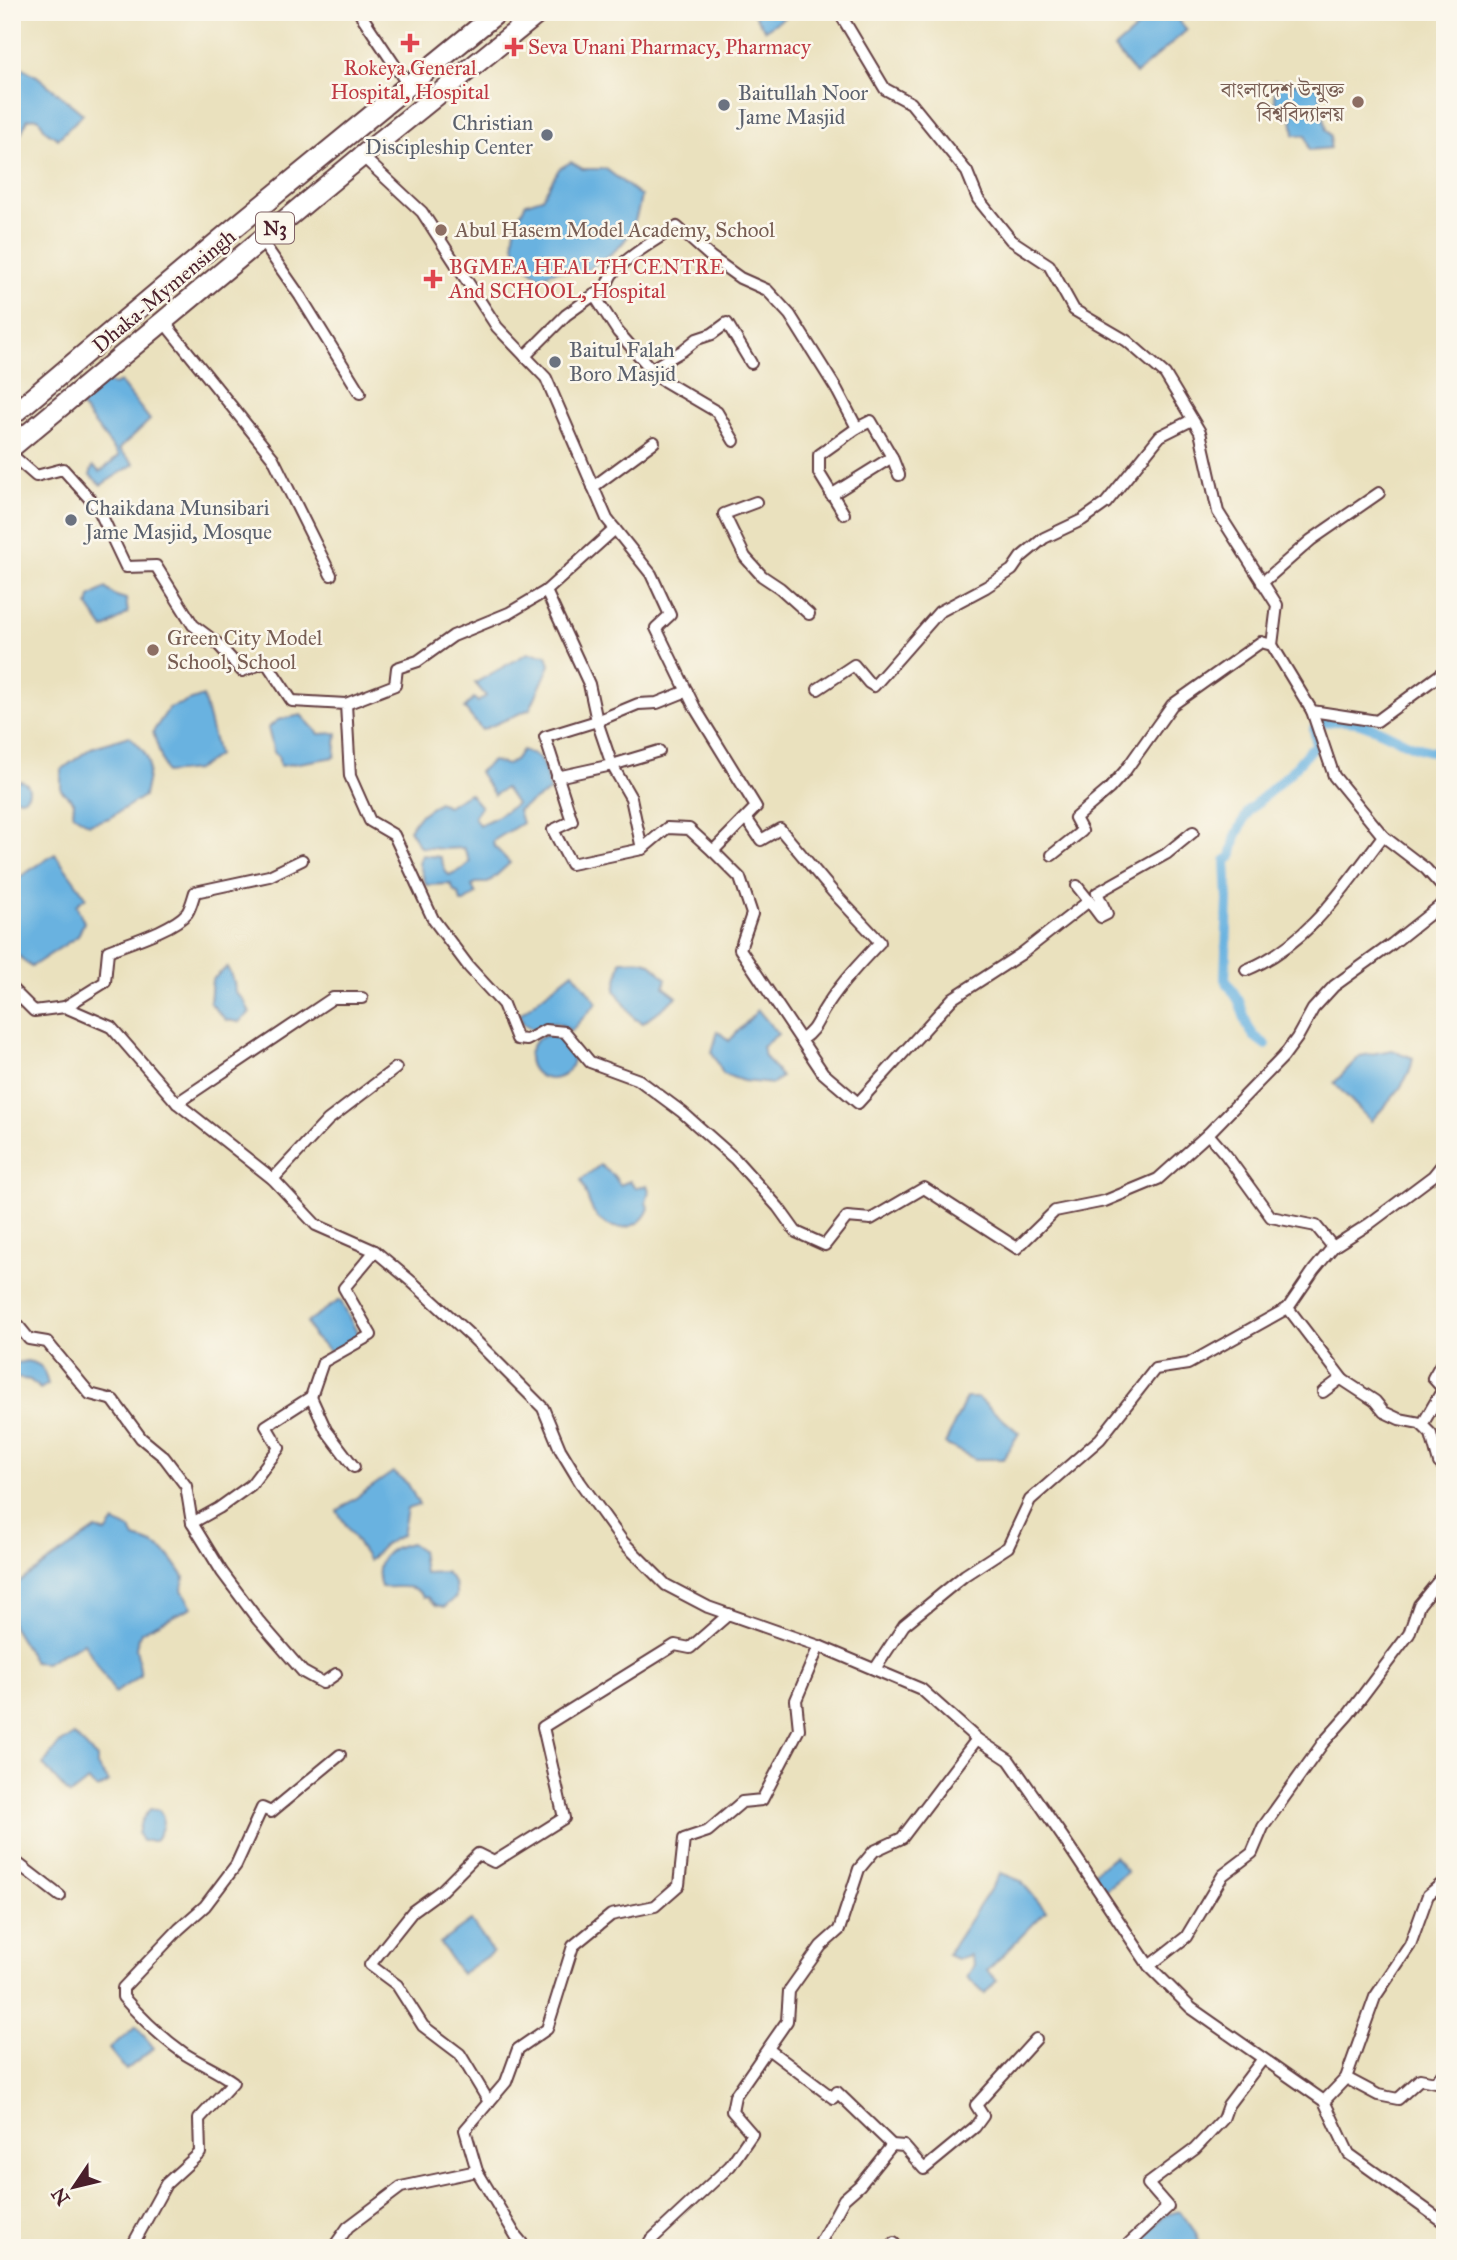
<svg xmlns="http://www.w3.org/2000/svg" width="1457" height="2260" viewBox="0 0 1457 2260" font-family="'IM FELL Great Primer','Noto Serif Bengali',serif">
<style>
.water{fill:#69b2e0;stroke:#5a6886;stroke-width:2}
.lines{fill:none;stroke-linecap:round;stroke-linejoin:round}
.canal{stroke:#69b2e0;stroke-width:10}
.street-casing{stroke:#623c41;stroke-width:14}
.highway-casing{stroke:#623c41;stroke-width:23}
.street{stroke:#fff;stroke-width:10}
.highway{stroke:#fff;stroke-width:19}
.health-dot{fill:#e0444e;stroke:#fbf7ec;stroke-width:2.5}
.education-dot{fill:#8d6e63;stroke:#fbf7ec;stroke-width:2.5}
.worship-dot{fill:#6b7280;stroke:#fbf7ec;stroke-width:2.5}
.labels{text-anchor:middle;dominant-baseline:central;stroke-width:5;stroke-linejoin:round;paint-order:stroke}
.shield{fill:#fbf7ec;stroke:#7f6065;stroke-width:2}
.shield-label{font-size:19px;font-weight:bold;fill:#4a1f2b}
.health-label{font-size:21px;fill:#be3a42;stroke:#fbf7ec;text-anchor:start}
.education-label{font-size:21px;fill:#785e54;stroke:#fbf7ec;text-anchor:start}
.worship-label{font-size:21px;fill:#5b616d;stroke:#fbf7ec;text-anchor:start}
.street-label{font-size:21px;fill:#4a1f2b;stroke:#fbf7ec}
</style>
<rect width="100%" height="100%" fill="#fbf7ec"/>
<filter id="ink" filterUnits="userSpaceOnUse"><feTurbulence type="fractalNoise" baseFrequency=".0143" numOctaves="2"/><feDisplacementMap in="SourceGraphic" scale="14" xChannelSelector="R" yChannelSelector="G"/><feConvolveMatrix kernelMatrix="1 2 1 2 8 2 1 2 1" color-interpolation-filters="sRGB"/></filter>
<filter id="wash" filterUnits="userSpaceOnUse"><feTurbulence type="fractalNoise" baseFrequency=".00686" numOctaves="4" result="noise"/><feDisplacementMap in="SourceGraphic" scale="28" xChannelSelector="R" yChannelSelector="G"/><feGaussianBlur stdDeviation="1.57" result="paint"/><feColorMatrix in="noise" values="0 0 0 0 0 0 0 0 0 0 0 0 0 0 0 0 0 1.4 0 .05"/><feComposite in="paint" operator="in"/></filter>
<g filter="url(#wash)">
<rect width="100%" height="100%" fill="#eae1be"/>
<!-- water -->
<g class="water">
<path d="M 752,12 L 793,12 L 765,30 Z"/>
<path d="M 1156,12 L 1172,12 L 1187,30 L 1136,74 L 1114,48 Z"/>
<path d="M 17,65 L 37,76 L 83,114 L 58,139 L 46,131 L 38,118 L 28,119 L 18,139 L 12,142 L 12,66 Z"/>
<path d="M 1274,81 L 1319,86 L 1326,130 L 1331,136 L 1330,148 L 1309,150 L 1306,135 L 1294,135 L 1292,116 L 1276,112 Z"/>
<path d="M 571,162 L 583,169 L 606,169 L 641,196 C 635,230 628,244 598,263 C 594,265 588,270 583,271 C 566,277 562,264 541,277 C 507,255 508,236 526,203 L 542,198 L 559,169 Z"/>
<path d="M 105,382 L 114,385 L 120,382 L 150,420 L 119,449 L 134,464 L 101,485 L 90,475 L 93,466 L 100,472 L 119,456 L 80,405 L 93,393 L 92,390 Z"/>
<path d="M 105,588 L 116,596 L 126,599 L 128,613 L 104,629 L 88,606 L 90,597 Z"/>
<path d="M 528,653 L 547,655 L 550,665 L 530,709 L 482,730 L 464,708 L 474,698 L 478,702 L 486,696 L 475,683 Z"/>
<path d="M 203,696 L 218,755 L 196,770 L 166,773 L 153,732 L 169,708 Z"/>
<path d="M 301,715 L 319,734 L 337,733 L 335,757 L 280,766 L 278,755 L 274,753 L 268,728 L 278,720 Z"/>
<path d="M 129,736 C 155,759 150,765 144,796 L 109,818 L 89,824 L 73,814 L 74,802 L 61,790 L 61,770 L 91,748 Z"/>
<path d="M 522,750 C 548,758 543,769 550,791 L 518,810 L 522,823 L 493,841 L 494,846 L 510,863 L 488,883 L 476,883 L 472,886 L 476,894 L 464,902 L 461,902 L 459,894 L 454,891 L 451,884 L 426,885 L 419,863 L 422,855 L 440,857 L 446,872 L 449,875 L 462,869 L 470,862 L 464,848 L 443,849 L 420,847 L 409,829 L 420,815 L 439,802 L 447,806 L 469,793 L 481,807 L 474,817 L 479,825 L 494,818 L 516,804 L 505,788 L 494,795 L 479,772 L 492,761 L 507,765 L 515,760 Z"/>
<circle cx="20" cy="790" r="9"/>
<path d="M 55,854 L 86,897 L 76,905 L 84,922 L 78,936 L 31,967 L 12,950 L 12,882 Z"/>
<path d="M 621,961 C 628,961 637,960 644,961 C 653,962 659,973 666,979 L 664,987 L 677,997 L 643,1023 L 635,1019 L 615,990 Z"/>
<path d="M 227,967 L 234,982 L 235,992 L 244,1000 L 250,1013 L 239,1022 L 226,1020 L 210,1003 L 212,980 Z"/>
<path d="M 573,972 L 597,1003 L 571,1031 C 555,1019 550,1022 534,1030 L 523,1024 L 520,1014 Z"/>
<path d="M 758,1010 L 778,1034 L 762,1047 L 765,1056 L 781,1077 L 773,1084 L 743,1081 L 723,1074 L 712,1052 L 718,1031 L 729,1041 Z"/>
<circle cx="551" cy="1057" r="22"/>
<path d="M 1392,1050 L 1413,1058 C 1409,1084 1388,1102 1371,1121 L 1334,1083 L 1360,1056 Z"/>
<path d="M 600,1165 L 614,1176 L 620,1185 L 630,1181 L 636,1188 L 647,1185 L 649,1191 L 646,1203 L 649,1208 C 642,1228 617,1234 600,1220 C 590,1211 586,1192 581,1180 Z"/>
<path d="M 340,1300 L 360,1338 L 331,1353 L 313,1336 L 307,1322 Z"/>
<path d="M 27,1361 C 45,1365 43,1369 48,1384 L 40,1389 L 30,1380 L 16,1378 L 12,1369 L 17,1363 Z"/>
<path d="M 966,1398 L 978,1398 L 1019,1433 L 1003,1459 L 975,1459 L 945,1444 Z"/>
<path d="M 393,1472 L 408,1484 L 419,1505 L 407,1509 L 402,1535 L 385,1544 L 369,1561 L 337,1511 Z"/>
<path d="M 114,1522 L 131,1530 L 135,1538 C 164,1546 168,1552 184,1577 L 182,1590 L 192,1607 L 141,1632 L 136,1647 L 141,1675 L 115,1693 L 84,1643 L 45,1663 L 34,1662 L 12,1626 L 12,1587 L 96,1529 L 106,1533 Z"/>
<path d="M 411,1543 L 421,1550 L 424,1573 L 445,1572 C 454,1580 457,1586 456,1597 L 445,1607 L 436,1605 L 428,1597 L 424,1598 C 413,1581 398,1589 381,1587 C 373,1561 386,1547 411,1543 Z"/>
<path d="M 74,1735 L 97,1758 L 97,1766 L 109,1782 L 98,1789 L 88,1781 L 70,1795 L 43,1765 L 58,1745 Z"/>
<path d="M 150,1809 L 159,1810 C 167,1820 162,1831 155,1841 L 142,1841 L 138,1834 L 141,1821 Z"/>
<path d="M 1114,1856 L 1127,1872 L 1105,1890 L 1092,1874 Z"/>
<path d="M 1001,1873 L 1021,1881 L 1046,1911 L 987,1971 L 997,1980 L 985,1994 L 967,1977 L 974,1965 L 970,1955 L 957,1959 L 947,1955 Z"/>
<path d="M 471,1921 L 493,1952 L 461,1974 L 440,1943 Z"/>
<path d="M 136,2026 L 154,2048 L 126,2070 L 109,2049 Z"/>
<path d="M 1180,2211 L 1196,2233 L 1202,2248 L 1131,2248 L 1165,2215 Z"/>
</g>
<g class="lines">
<!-- canal -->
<g class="canal">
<path d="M 1322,722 C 1333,721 1345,720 1356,722 C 1382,727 1418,756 1445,751"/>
<path d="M 1266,1045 L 1254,1036 L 1248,1027 L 1239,1001 L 1225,979 L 1228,900 L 1226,860 L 1231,857 L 1236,836 L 1249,810 L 1291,772 L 1310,750 L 1317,746 L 1314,729"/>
</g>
</g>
</g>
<g filter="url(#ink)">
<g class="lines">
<defs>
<g id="street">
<path d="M 359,12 L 408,85"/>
<path d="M 839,12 L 885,89 L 911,103 L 967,172 L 978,199 L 1011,240 L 1049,265 L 1074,310 L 1127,341 L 1165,374 L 1200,432 L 1218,512 L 1277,605 L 1272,645"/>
<path d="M 362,156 L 422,212 L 497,327 L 546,378 L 607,519 L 651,574 L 670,615 L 656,628 L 695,708 L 756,807 L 713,851 L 740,878 L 752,914 L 740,949 L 823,1073 L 858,1103 L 953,998 L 1021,954 L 1089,901 L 1077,886"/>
<path d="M 261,240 L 300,296 L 360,393"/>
<path d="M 163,321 L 273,458 L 331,575"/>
<path d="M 525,356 L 566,315 L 594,295"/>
<path d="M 751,363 L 727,323 L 712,334 L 697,339 L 682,351 L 651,369 L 618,332 L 594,295 L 605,290 C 607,285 609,278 612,274 C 628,256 656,239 677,227 L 711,257 L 740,278 L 767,290 L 790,315 L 837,390 L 857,428"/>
<path d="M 651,369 L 654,375 L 717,412 L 734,441"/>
<path d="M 12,455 L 36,476 L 63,469 L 98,508 L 126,567 L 156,566 L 193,625 L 217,643 L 242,671 L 266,662 L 292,701 L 346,704 L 350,776 L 370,821 L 394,835 L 433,919 L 469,967 L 503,1004 L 517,1039 L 527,1040 L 545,1030 L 565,1032 L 590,1062 L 639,1080 L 682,1112 L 735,1159 L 778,1207 L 796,1232 L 825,1245 L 847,1217 L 871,1219 L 924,1188 L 1017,1248 L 1055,1211 L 1105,1201 L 1158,1179 L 1208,1134 L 1226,1155 L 1271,1217 L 1316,1226 L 1333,1247"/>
<path d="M 593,487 L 654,442"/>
<path d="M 831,495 L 892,457"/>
<path d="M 756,502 L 724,514 L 745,557 L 762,576 L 780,588 L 809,614"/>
<path d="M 844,514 L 819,473 L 819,455 L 857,428 L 871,421 L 892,457 L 899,475"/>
<path d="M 1262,583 L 1311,540 L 1379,493"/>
<path d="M 546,591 L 589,684 L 597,721 L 612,765 L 557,777"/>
<path d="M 818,689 L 854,665 L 869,683 L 874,686 L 939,612 L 986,587 L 1012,570 L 1021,557 L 1044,538 L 1082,520 L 1106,503 L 1160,436 L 1192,420"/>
<path d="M 687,691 L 657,703 L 638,704 L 597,721 L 545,737 L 572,821 L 553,830 L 571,864 L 642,849 L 667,828 L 689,829 L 713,851"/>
<path d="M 346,704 L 395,685 L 397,668 L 418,661 L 453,636 L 509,613 L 546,591 L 615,529"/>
<path d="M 1312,711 L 1334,776 L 1383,836 L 1426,869 L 1445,890"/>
<path d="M 746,818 L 761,840 L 780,829 L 833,892 L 880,942 C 861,962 842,982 827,1005 C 816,1021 818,1028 801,1040"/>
<path d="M 642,849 L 631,798 L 612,765 L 659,751"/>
<path d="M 1052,855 L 1082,831 L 1075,818 L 1109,789 L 1125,771 L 1172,705 L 1261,642 L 1272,645 L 1312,711 L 1377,721 L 1445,671"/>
<path d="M 1089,901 L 1101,917 L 1107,914 L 1097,893 L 1166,854 L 1193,832"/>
<path d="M 1246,970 C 1308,945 1344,887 1383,836"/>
<path d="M 12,989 L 34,1011 L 65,1007 L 111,1027 L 177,1103 L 273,1179 L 316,1225 L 375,1251 L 412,1282 L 471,1336 L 543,1408 L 560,1449 L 580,1482 L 623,1542 L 666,1585 L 708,1607 L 819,1646 L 921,1689 L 977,1739 L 1009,1760 L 1062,1836 L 1149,1966 L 1191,2008 L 1324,2101 L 1349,2154 L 1445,2223"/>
<path d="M 65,1007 L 105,982 L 108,951 C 128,943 174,929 187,913 C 191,907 193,898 195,892 L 269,876 L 302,860"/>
<path d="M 177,1103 L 333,998 L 362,998"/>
<path d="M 1208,1134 L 1283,1057 L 1297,1038 L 1313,1009 L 1334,986 L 1392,944 L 1445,902"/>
<path d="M 273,1179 L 328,1120 L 396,1068"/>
<path d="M 1288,1308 L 1343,1380"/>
<path d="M 12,1318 L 29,1339 L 47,1342 L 90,1394 L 113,1400 L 141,1438 L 164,1457 L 186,1486 L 192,1523 L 222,1572 L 258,1620 L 303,1672 L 323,1683 L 336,1674"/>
<path d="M 1323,1392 L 1339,1380 L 1343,1380 L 1375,1401 L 1384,1412 L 1399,1419 L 1420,1423 L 1431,1434 L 1439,1463 L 1445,1466"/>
<path d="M 311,1397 L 326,1430 L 354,1467"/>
<path d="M 1422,1425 L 1443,1389 L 1433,1378 L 1445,1357"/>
<path d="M 192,1523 L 219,1508 L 251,1485 L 279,1448 L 266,1426 L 311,1397 L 323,1362 L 371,1335 L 344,1288 L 375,1251"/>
<path d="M 875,1669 L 904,1625 L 965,1575 L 1008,1547 L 1030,1500 L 1100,1439 L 1155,1369 L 1188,1364 L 1288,1308 L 1314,1270 L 1333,1247 L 1369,1224 L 1433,1176 L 1445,1161"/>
<path d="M 12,1859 L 60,1896"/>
<path d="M 1149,1966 L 1186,1937 L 1223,1875 L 1252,1853 L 1263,1827 L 1323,1743 L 1348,1715 L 1409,1634 L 1419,1605 L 1445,1573"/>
<path d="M 768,2049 L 833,2098 L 837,2092 L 892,2145 L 904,2146 L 924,2169 L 975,2127 L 983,2116 L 976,2105 L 1036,2039"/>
<path d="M 1346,2078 L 1378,2095 L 1398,2099 L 1420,2079 L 1435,2082 L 1445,2072"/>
<path d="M 1324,2101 L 1346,2078 L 1375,1997 L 1410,1945 L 1428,1895 L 1445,1881"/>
<path d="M 489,2102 L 460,2054 L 423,2026 L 397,1985 L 370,1965 L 413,1911 L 442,1890 L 478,1854 L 494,1862 L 564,1818 L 543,1727 L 675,1645 L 690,1648 L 729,1614"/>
<path d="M 821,2241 L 844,2199 L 860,2185 L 892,2145"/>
<path d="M 894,2243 L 897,2248"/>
<path d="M 131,2248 L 166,2184 L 200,2153 L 199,2119 L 233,2082 C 218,2071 201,2064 185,2054 C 161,2037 142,2019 123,1997 L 123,1988 L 179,1929 L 205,1906 L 236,1865 L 262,1808 L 271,1812 L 340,1755"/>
<path d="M 333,2248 L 348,2227 L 401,2187 L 477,2171"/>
<path d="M 526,2248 L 516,2236 L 477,2171 L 465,2130 L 506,2082 L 518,2049 L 547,2029 L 573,1946 L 611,1915 L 655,1906 L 679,1885 L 684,1839 L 708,1831 L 742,1802 L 762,1800 L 799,1729 L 796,1700 L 819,1646"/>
<path d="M 649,2248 L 650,2241 L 730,2166 L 752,2134 L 732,2111 L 735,2096 L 787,2021 L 789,1991 L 821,1946 L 839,1930 L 859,1869 L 874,1851 L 902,1838 L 977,1739"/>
<path d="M 1124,2248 L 1168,2207 L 1148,2184 L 1195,2149 L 1223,2119 L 1228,2105 L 1262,2060"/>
</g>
<g id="highway">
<path d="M 12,415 L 233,229 L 498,12"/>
<path d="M 12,447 L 362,156 L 540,12"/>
</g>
</defs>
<!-- street casing -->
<use href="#street" class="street-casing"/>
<!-- highway casing -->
<use href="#highway" class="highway-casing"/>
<!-- street -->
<use href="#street" class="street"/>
<!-- highway -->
<use href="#highway" class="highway"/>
</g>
</g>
<!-- markers -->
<g class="health-dot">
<path d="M406.5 32.5h7v7h7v7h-7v7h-7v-7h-7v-7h7z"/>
<path d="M510.5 36.5h7v7h7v7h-7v7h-7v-7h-7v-7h7z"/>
<path d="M429.5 268.5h7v7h7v7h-7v7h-7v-7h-7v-7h7z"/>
</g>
<g class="education-dot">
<circle cx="1358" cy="102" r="7"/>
<circle cx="441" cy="230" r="7"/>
<circle cx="153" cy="650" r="7"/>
</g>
<g class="worship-dot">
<circle cx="724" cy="105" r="7"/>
<circle cx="547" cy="135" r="7"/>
<circle cx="555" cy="362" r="7"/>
<circle cx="71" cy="520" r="7"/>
</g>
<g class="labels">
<!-- shield labels -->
<rect class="shield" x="256" y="212.5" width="38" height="31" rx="5"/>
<g class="shield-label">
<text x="275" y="228">N3</text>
</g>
<!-- health labels -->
<g class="health-label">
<text x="528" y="47">Seva Unani Pharmacy, Pharmacy</text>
<text x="410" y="68" text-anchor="middle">Rokeya General<tspan x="410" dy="24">Hospital, Hospital</tspan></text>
<text x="449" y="267">BGMEA HEALTH CENTRE<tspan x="449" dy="24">And SCHOOL, Hospital</tspan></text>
</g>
<!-- education labels -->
<g class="education-label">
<text x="1344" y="90" text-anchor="end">বাংলাদেশ উন্মুক্ত<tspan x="1344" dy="24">বিশ্ববিদ্যালয়</tspan></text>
<text x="455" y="230">Abul Hasem Model Academy, School</text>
<text x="167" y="638">Green City Model<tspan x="167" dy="24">School, School</tspan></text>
</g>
<!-- worship labels -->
<g class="worship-label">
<text x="738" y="93">Baitullah Noor<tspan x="738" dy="24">Jame Masjid</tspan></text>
<text x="533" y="123" text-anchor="end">Christian<tspan x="533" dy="24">Discipleship Center</tspan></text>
<text x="569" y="350">Baitul Falah<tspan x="569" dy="24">Boro Masjid</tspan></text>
<text x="85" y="508">Chaikdana Munsibari<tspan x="85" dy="24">Jame Masjid, Mosque</tspan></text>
</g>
<!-- street labels -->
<g class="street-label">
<text transform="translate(164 291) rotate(-40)">Dhaka-Mymensingh</text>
</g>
</g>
<!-- margin -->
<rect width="1457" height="2260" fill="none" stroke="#fbf7ec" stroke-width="42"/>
<!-- north arrow -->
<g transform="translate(74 2187) rotate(235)" stroke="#fbf7ec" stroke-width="5" paint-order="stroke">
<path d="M0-5L12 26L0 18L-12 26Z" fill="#4a1f2b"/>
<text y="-10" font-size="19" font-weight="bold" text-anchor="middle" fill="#4a1f2b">N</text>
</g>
</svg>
